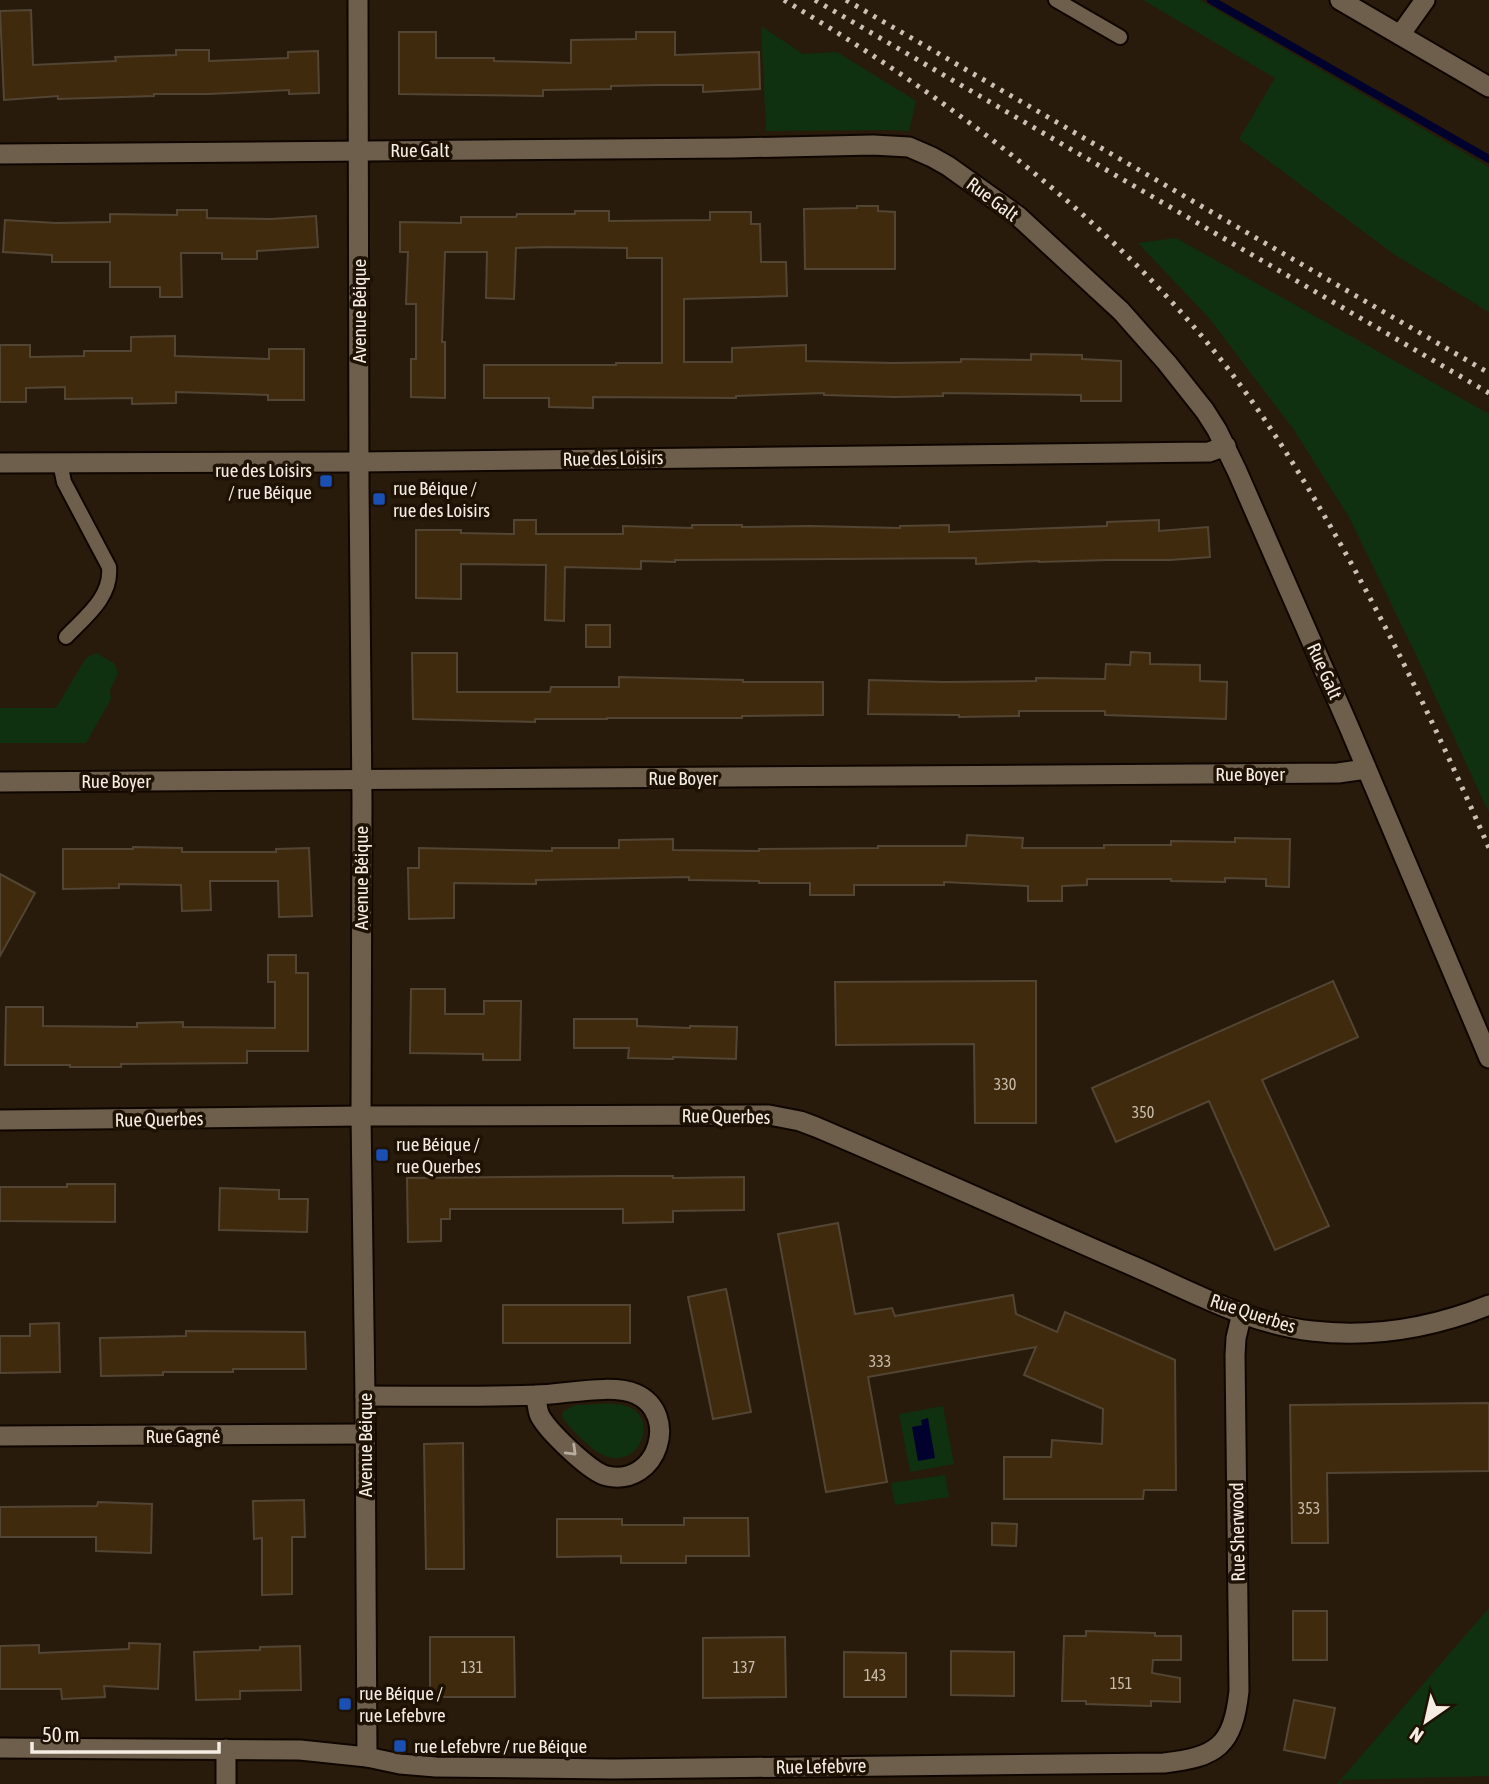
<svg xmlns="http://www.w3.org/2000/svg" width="1489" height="1784" viewBox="0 0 1489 1784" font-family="'Asap Condensed',sans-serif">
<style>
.green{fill:#0f310f}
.water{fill:#00022d}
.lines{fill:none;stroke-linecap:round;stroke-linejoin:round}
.stream{stroke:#00022d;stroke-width:8}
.building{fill:#402a0d;stroke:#534534;stroke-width:2}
.service-casing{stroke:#100600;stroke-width:18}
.minor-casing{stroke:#100600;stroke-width:23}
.tertiary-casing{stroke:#100600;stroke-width:23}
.service{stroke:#6e5f4d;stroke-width:14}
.minor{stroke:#6e5f4d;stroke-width:19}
.tertiary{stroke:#6e5f4d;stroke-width:19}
.rail{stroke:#cac0b5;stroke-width:5;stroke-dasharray:3.5 7;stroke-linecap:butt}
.oneway{stroke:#b8ad9f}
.transit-dot{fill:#1a4fb4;stroke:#1e1204;stroke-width:2.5}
.labels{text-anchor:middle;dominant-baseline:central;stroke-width:7;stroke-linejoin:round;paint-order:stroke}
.number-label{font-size:16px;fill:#c8bcad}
.street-label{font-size:19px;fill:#f5ece2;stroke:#1e1204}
.poi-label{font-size:19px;fill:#f5ece2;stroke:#1e1204;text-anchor:start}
</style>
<rect width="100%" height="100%" fill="#281b0b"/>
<!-- green -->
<g class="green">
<path d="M 1143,0 L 1200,0 L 1489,167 L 1489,312 L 1395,255 L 1239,139 L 1275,78 Z"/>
<path d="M 761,26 L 803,54 L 837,52 L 916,101 L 909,131 L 887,130 L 766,131 Z"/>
<path d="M 1176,238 L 1489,414 L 1489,813 L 1417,657 L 1349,517 L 1294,430 L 1209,318 L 1138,243 Z"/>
<path d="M 96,653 L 114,663 L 118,673 L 110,690 L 111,699 L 86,743 L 0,743 L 0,708 L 56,708 L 86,658 Z"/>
<path d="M 575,1405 C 589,1405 616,1401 629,1407 C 659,1420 639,1471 603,1455 C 591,1450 572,1429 563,1419 L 562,1415 L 564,1411 Z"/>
<path d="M 943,1406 L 954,1464 L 910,1472 L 899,1414 Z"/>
<path d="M 945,1475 L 949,1497 L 895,1505 L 891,1483 Z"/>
<path d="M 1489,1608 L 1489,1776 L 1341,1780 L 1341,1784 L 1337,1784 Z"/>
</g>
<!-- water -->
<path class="water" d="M 928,1418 L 935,1458 L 918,1461 L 912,1427 L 922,1425 L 921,1420 Z"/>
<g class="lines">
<!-- stream -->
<path class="stream" d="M 1211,0 L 1489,159"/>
</g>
<!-- building -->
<g class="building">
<path d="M 31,10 L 33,65 L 116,61 L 115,57 L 176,55 L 176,50 L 209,50 L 209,61 L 288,58 L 288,52 L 318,51 L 319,93 L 289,94 L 289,90 L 209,94 L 154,94 L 154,96 L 58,99 L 58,96 L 4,100 L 0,11 Z"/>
<path d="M 399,32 L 436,32 L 436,58 L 494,58 L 494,61 L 571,63 L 571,40 L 636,39 L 636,32 L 675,32 L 675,55 L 759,52 L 760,89 L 703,92 L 703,85 L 657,85 L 611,86 L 611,89 L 543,90 L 543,96 L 399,94 Z"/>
<path d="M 857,206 L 878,206 L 878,211 L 895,212 L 895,269 L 805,269 L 804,209 L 857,208 Z"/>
<path d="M 177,210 L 207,210 L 207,218 L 271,219 L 316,216 L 318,247 L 257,251 L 257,259 L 222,259 L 222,253 L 181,253 L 182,297 L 160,297 L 160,287 L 110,287 L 110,262 L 52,262 L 52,255 L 3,252 L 5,220 L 56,223 L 110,222 L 110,214 L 177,215 Z"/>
<path d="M 575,211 L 609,211 L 609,221 L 710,220 L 710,212 L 751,212 L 751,224 L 760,224 L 761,262 L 786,262 L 787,296 L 684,299 L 684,362 L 732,362 L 732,348 L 806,345 L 806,361 L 893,363 L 961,362 L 961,359 L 1031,360 L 1031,354 L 1082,355 L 1082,359 L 1121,361 L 1121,401 L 1081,401 L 1081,395 L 943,393 L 943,396 L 895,397 L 824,395 L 824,393 L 736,396 L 736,398 L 593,397 L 593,408 L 549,407 L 549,398 L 484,398 L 484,365 L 616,365 L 616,363 L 662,363 L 662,258 L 627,258 L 627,248 L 549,247 L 516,248 L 514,299 L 486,298 L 487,252 L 445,252 L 442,342 L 445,342 L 445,398 L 411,397 L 411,359 L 416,359 L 416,304 L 406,304 L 408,252 L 400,252 L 400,222 L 461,223 L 461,217 L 516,217 L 517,214 L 575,214 Z"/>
<path d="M 175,336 L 175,356 L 269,359 L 269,349 L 304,349 L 304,400 L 268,400 L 268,395 L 176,392 L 176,403 L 132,404 L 132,398 L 65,399 L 65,387 L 26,388 L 26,402 L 0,402 L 0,345 L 30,345 L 30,357 L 84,356 L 84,351 L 131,351 L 131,337 Z"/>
<path d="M 514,520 L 536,520 L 536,534 L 623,534 L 623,526 L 692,528 L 692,525 L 742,525 L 742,527 L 810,526 L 900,528 L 900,526 L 949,525 L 949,532 L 1107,526 L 1107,522 L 1159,520 L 1159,531 L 1208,527 L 1210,557 L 1170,560 L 1108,560 L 1039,562 L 1039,561 L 976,564 L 976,558 L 675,560 L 675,562 L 641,561 L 641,569 L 565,567 L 564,621 L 545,620 L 546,565 L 461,564 L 461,599 L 416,598 L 416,530 L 461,530 L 461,533 L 514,534 Z"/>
<rect x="586" y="625" width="24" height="22"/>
<path d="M 1131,652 L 1150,653 L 1150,664 L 1200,665 L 1200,681 L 1227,682 L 1226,719 L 1105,715 L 1105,711 L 1019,711 L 1019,716 L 959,717 L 959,715 L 868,714 L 869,680 L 944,682 L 1036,681 L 1036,678 L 1105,679 L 1106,664 L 1130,665 Z"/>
<path d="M 412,653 L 457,653 L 457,692 L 550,692 L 551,687 L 619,687 L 619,677 L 743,680 L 743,682 L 823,682 L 823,715 L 742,716 L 742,718 L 607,718 L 607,719 L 535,719 L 535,722 L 413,719 Z"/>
<path d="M 967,835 L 1023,838 L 1022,848 L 1104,848 L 1104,845 L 1171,845 L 1171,841 L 1235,842 L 1235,838 L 1290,839 L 1289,887 L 1266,886 L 1266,879 L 1225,878 L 1225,882 L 1171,881 L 1171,879 L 1087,879 L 1087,885 L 1062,886 L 1062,901 L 1028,901 L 1028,886 L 944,882 L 944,885 L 854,885 L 854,895 L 810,895 L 810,883 L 759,883 L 759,881 L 689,880 L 689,877 L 536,880 L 536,884 L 454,883 L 454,918 L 409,919 L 408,868 L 419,868 L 419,848 L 552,851 L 552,848 L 619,848 L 619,840 L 673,839 L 673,850 L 759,851 L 759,849 L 878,848 L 878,846 L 966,846 Z"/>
<path d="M 133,847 L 182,848 L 182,852 L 276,852 L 276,849 L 309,848 L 312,916 L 279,917 L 278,881 L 210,881 L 211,910 L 182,911 L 181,885 L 119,884 L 119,888 L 63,889 L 63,849 L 133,849 Z"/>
<path d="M 0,874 L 35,893 L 0,956 Z"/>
<path d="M 268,955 L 296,955 L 296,973 L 308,973 L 308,1051 L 247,1051 L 247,1063 L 121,1064 L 121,1067 L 70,1067 L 70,1065 L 5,1065 L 6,1007 L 43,1007 L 43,1026 L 137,1027 L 137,1023 L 183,1022 L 183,1027 L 275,1028 L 275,982 L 268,982 Z"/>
<path d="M 1036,981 L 1036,1123 L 975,1123 L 974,1044 L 836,1045 L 835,982 Z"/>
<path d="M 1333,981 L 1358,1037 L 1262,1080 L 1329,1226 L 1275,1250 L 1209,1101 L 1116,1142 L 1092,1088 Z"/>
<path d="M 411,989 L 445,989 L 445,1014 L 484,1014 L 484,1001 L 521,1001 L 520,1060 L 483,1060 L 483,1054 L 410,1053 Z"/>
<path d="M 574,1019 L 637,1019 L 637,1026 L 690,1028 L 690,1026 L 737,1027 L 736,1059 L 673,1057 L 673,1059 L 628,1058 L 629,1048 L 574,1048 Z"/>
<path d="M 623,1176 L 673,1176 L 673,1178 L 744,1177 L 744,1210 L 673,1211 L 673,1222 L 623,1223 L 623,1209 L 450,1209 L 450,1219 L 441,1219 L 441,1241 L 408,1242 L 407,1178 Z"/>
<path d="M 67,1184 L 115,1184 L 115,1222 L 0,1221 L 0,1187 L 67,1187 Z"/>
<path d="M 220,1188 L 279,1190 L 279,1199 L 308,1199 L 307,1232 L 219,1230 Z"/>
<path d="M 838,1223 L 855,1314 L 892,1308 L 895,1316 L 1013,1295 L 1016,1314 L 1057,1332 L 1065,1312 L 1175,1360 L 1176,1490 L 1144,1490 L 1143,1499 L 1004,1499 L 1004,1457 L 1051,1457 L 1052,1440 L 1102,1444 L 1103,1409 L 1024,1375 L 1036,1347 L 868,1377 L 887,1482 L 826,1492 L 778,1234 Z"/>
<path d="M 726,1289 L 751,1412 L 713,1419 L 688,1297 Z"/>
<rect x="503" y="1305" width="127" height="38"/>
<path d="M 59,1323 L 60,1372 L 0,1373 L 0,1336 L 30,1336 L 30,1324 Z"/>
<path d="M 186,1331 L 305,1332 L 306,1369 L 233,1369 L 233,1372 L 163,1372 L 163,1375 L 101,1376 L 100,1338 L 186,1336 Z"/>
<path d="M 1489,1403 L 1489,1471 L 1327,1473 L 1328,1543 L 1292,1543 L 1290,1405 Z"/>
<path d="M 463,1443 L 464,1569 L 426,1569 L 424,1444 Z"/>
<path d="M 304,1500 L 305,1537 L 292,1537 L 292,1594 L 262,1595 L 262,1538 L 254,1539 L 253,1501 Z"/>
<path d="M 98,1502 L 152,1504 L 151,1553 L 96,1551 L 96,1537 L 0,1537 L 0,1507 L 97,1506 Z"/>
<path d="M 684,1518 L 748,1518 L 749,1556 L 686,1556 L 686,1563 L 621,1563 L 621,1556 L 557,1557 L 557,1519 L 622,1519 L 622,1525 L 684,1525 Z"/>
<path d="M 992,1523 L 1017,1524 L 1016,1546 L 992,1545 Z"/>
<rect x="1293" y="1611" width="34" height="49"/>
<path d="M 1086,1631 L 1155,1633 L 1155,1636 L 1181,1636 L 1181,1660 L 1153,1660 L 1152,1673 L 1180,1678 L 1180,1702 L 1151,1701 L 1151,1706 L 1086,1704 L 1086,1701 L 1062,1701 L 1064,1636 L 1086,1636 Z"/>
<path d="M 430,1637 L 514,1637 L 515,1697 L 430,1697 Z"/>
<path d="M 785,1637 L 786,1697 L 703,1698 L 703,1638 Z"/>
<path d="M 129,1643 L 160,1644 L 158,1689 L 104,1686 L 105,1697 L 62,1699 L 61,1689 L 0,1689 L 0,1646 L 39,1645 L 39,1653 L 129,1649 Z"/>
<path d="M 300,1646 L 301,1690 L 240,1691 L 240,1699 L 196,1700 L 194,1652 L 260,1650 L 260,1647 Z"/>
<path d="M 951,1651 L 1014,1652 L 1014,1696 L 951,1695 Z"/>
<path d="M 844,1652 L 906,1653 L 906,1697 L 844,1697 Z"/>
<path d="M 1294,1700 L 1335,1708 L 1325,1758 L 1284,1750 Z"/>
</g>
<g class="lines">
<defs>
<g id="service">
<path d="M 1056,0 L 1120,37"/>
<path d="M 60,463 L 64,482 L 109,567 C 112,597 85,617 66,637"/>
</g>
<g id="minor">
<path d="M 358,0 L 359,485 L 362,802 L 361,1116 L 365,1396 L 367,1757"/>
<path d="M 1400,35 L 1425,0"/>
<path d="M 0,154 L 733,148 L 873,145 L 909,147 L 932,157 L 948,166 L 1018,216 L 1121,311 L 1167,363 L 1205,411 L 1217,430 L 1237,471 L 1349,727 L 1489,1058"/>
<path d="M 0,463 L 359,462 L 1209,452 L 1226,446"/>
<path d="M 0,782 L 1338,773 L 1359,770 L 1366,768"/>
<path d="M 0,1120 L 361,1116 L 769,1115 L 800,1121 L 816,1127 C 922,1172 1027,1220 1133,1266 C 1191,1291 1249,1324 1312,1331 C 1374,1338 1432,1328 1489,1305"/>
<path d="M 365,1396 C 422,1396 479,1397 535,1395 C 563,1395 611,1383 636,1394 C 680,1414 658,1487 607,1476 C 591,1473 548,1431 540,1416 C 537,1410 537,1402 536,1395"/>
<path d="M 0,1436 L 365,1434"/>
<path d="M 0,1748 L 300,1750 L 367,1757 L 400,1764 L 436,1767 L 613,1769 L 1164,1763 C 1217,1757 1233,1746 1239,1691 L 1235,1355 L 1236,1338 L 1242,1313"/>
<path d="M 226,1749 L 226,1784"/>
</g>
<path id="tertiary" d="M 1340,0 L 1489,87"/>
</defs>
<!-- service casing -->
<use href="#service" class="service-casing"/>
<!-- minor casing -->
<use href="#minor" class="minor-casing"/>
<!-- tertiary casing -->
<use href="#tertiary" class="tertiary-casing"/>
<!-- service -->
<use href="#service" class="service"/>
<!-- minor -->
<use href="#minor" class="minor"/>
<!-- tertiary -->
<use href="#tertiary" class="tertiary"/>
<!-- rail -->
<g class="rail">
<path d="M 784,0 C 936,91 1091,203 1205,340 C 1256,401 1298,469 1337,538 C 1394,638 1443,743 1489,848"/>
<path d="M 815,0 L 1489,393"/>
<path d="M 846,0 L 1489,373"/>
</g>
</g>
<!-- one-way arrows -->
<defs><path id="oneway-chevron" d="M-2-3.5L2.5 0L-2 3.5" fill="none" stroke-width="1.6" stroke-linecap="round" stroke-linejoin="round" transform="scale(1.75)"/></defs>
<use class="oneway" href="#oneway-chevron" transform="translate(572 1451) rotate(44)"/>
<!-- markers -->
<g class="transit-dot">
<rect x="319" y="474" width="14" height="14" rx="3.5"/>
<rect x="372" y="492" width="14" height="14" rx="3.5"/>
<rect x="375" y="1148" width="14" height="14" rx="3.5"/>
<rect x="338" y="1697" width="14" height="14" rx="3.5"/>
<rect x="393" y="1739" width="14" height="14" rx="3.5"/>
</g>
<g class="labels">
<!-- number labels -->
<g class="number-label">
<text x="1005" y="1084">330</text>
<text x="1143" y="1112">350</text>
<text x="880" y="1361">333</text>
<text x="1309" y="1508">353</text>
<text x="472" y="1667">131</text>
<text x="744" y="1667">137</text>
<text x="875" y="1675">143</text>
<text x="1121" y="1683">151</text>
</g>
<!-- street labels -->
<g class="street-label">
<text x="420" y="150">Rue Galt</text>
<text transform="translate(993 199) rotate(37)">Rue Galt</text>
<text transform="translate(359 311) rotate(-90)">Avenue Béique</text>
<text transform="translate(613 458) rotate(-1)">Rue des Loisirs</text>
<text transform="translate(1325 671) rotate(66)">Rue Galt</text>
<text x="1250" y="774">Rue Boyer</text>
<text x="683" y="778">Rue Boyer</text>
<text x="116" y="781">Rue Boyer</text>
<text transform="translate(361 878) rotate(-90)">Avenue Béique</text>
<text transform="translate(726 1116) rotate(1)">Rue Querbes</text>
<text transform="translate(159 1119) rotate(-1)">Rue Querbes</text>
<text transform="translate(1253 1313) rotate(18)">Rue Querbes</text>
<text x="183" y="1436">Rue Gagné</text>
<text transform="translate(365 1445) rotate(-90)">Avenue Béique</text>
<text transform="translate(1237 1532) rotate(-91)">Rue Sherwood</text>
<text transform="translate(821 1766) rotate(-1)">Rue Lefebvre</text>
</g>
<!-- poi labels -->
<g class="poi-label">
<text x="312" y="470" text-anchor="end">rue des Loisirs<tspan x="312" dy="22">/ rue Béique</tspan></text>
<text x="393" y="488">rue Béique /<tspan x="393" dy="22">rue des Loisirs</tspan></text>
<text x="396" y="1144">rue Béique /<tspan x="396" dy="22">rue Querbes</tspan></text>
<text x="359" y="1693">rue Béique /<tspan x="359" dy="22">rue Lefebvre</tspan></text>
<text x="414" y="1746">rue Lefebvre / rue Béique</text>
</g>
</g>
<!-- north arrow -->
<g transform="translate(1426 1721) rotate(214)" stroke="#1e1204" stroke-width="5" paint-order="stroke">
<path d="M0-5L12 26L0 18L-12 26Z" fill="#f5ece2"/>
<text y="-10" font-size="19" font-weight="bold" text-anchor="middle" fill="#f5ece2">N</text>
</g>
<!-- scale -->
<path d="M32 1742v10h187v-10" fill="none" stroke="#f5ece2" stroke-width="3.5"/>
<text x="42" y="1742" font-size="21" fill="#f5ece2" stroke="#1e1204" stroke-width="5" paint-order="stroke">50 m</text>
</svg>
